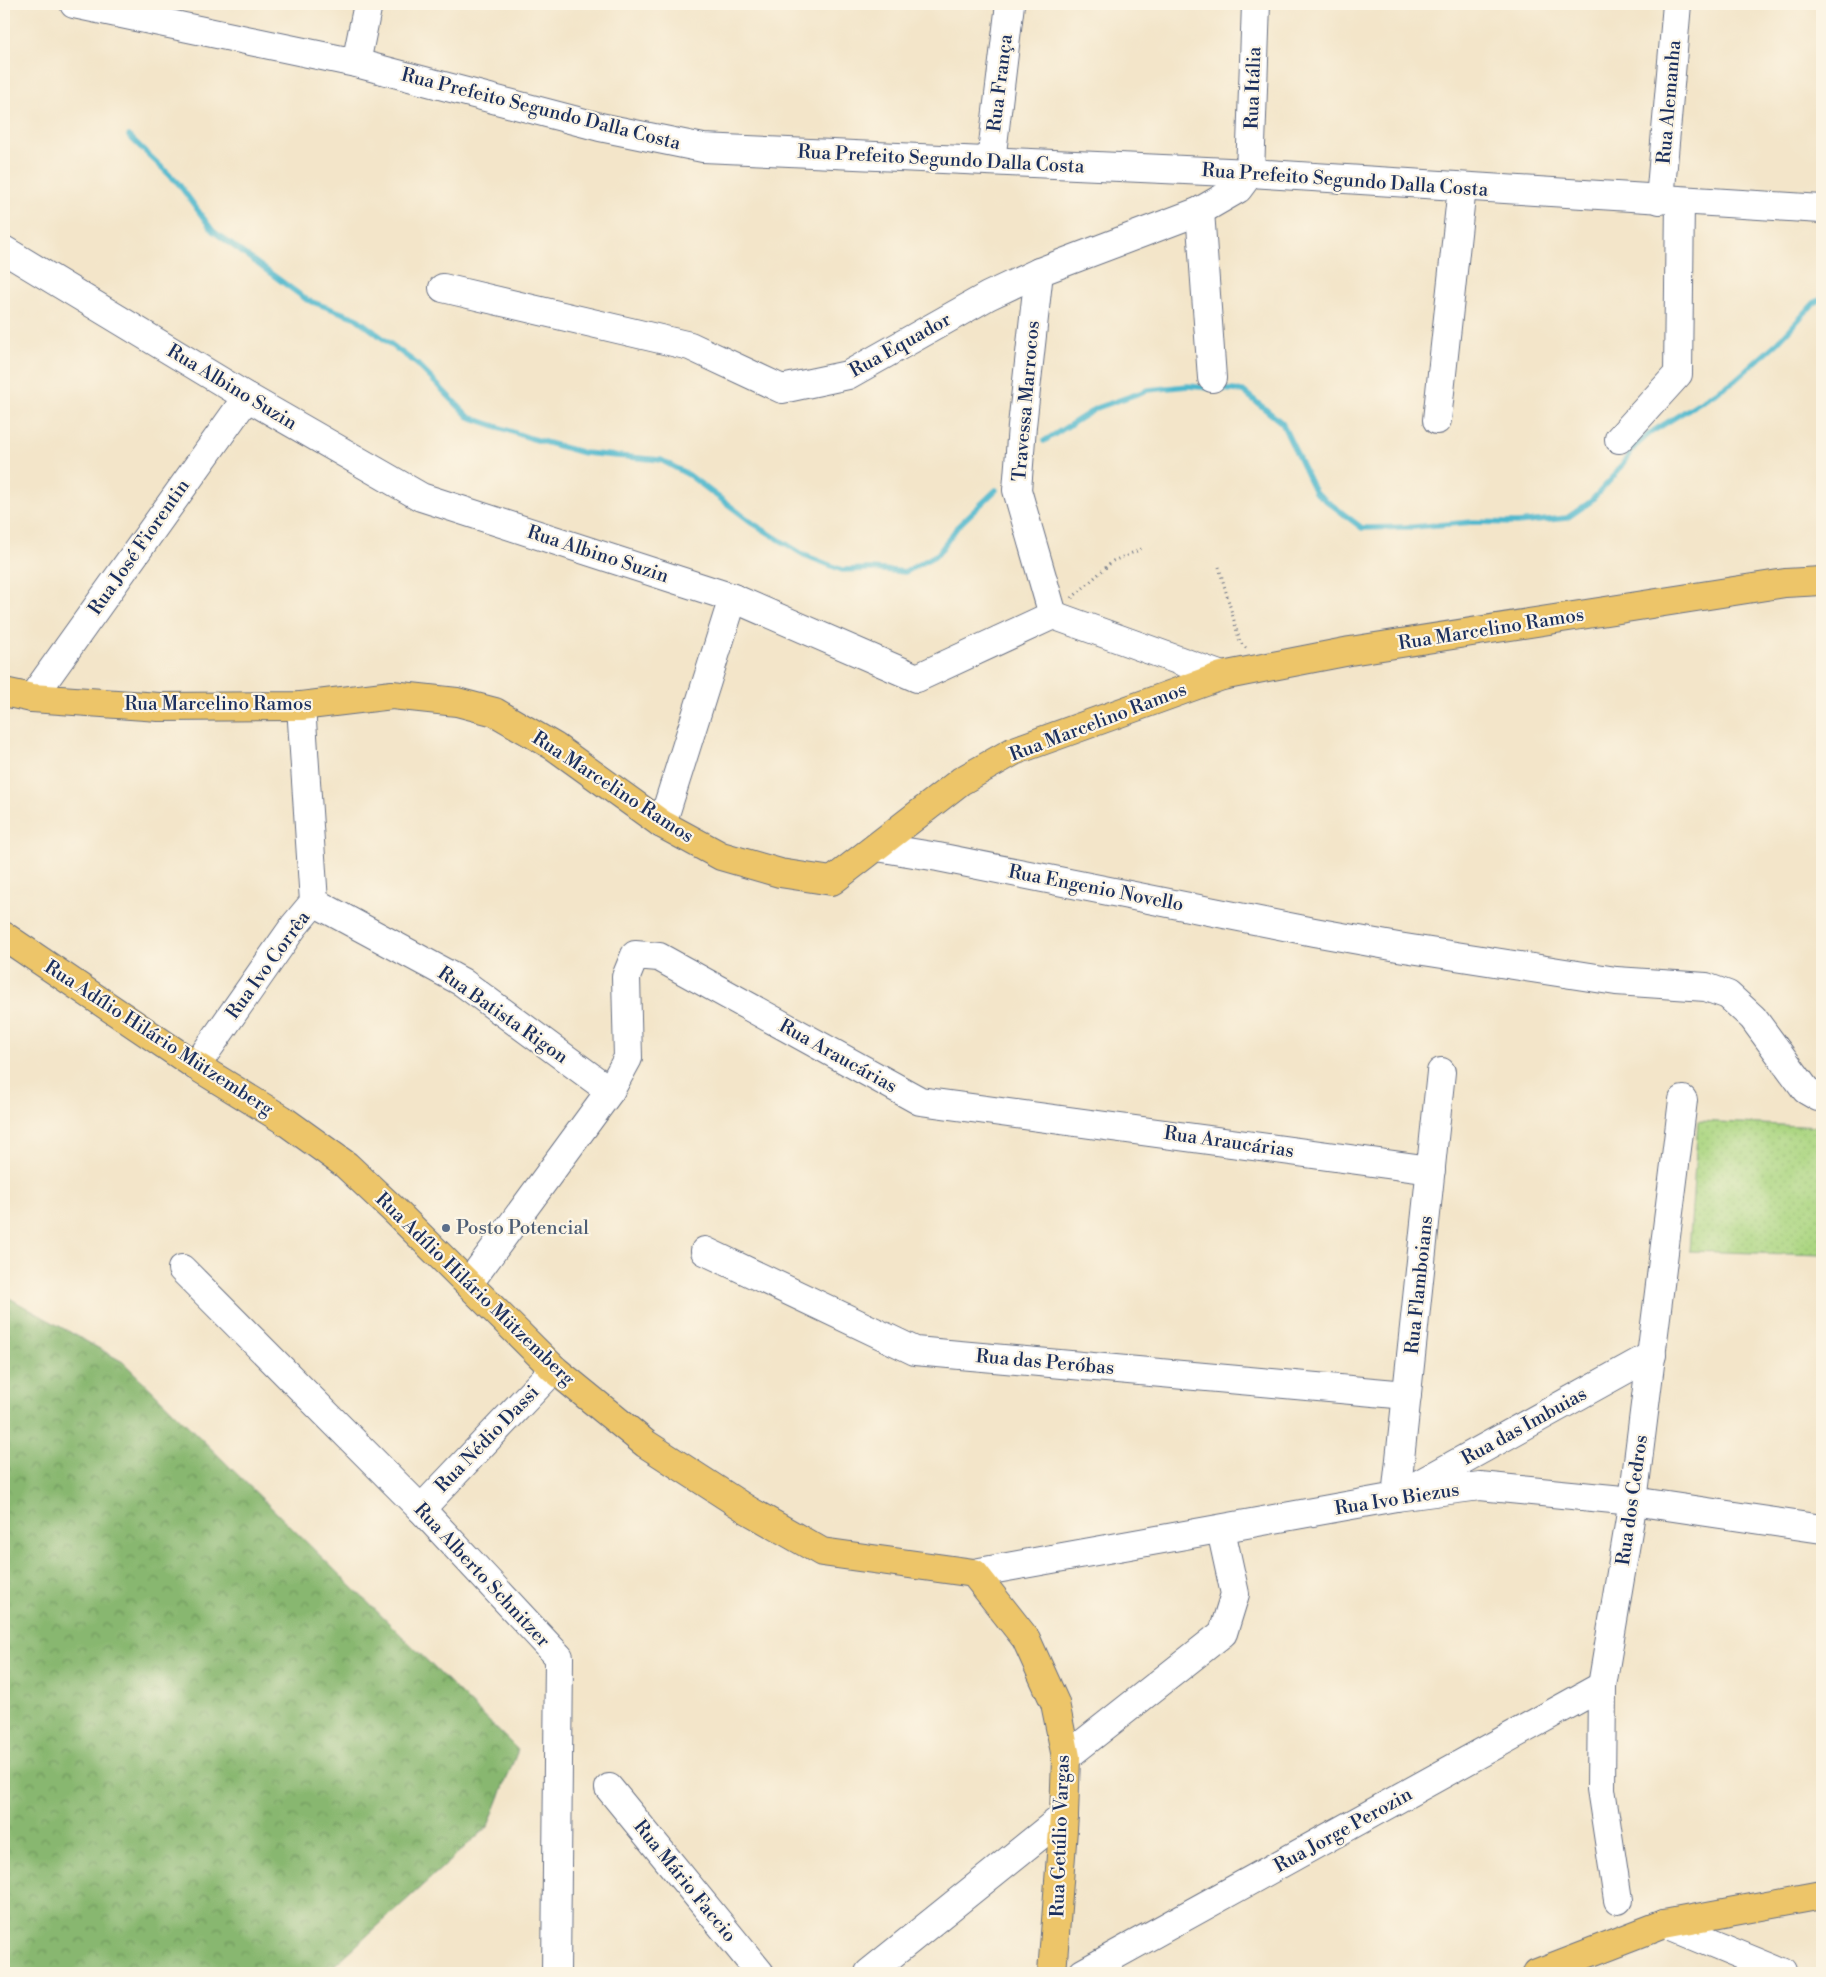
<svg xmlns="http://www.w3.org/2000/svg" width="1826" height="1977" viewBox="0 0 1826 1977" font-family="'Libre Bodoni',serif">
<style>
.grass{fill:url(#grass-dots);stroke:#638270}
.forest{fill:url(#forest-crowns);stroke:#527366}
.lines{fill:none;stroke-linecap:round;stroke-linejoin:round}
.stream{stroke:#50b8cd;stroke-width:5.5}
.minor-casing{stroke:#676f83;stroke-width:30}
.major-casing{stroke:#676f83;stroke-width:30}
.path{stroke:#676f83;stroke-width:3;stroke-dasharray:1 4;stroke-linecap:butt}
.minor{stroke:#fff;stroke-width:28}
.major{stroke:#edc569;stroke-width:28}
.service-dot{fill:#5c6f8a;stroke:#fcf5e5;stroke-width:2}
.labels{text-anchor:middle;dominant-baseline:central;stroke-width:4.5;stroke-linejoin:round;paint-order:stroke}
.street-label{font-size:19px;fill:#1b2f5e;stroke:#fcf5e5}
.service-label{font-size:19px;fill:#4e5e75;stroke:#fcf5e5;text-anchor:start}
</style>
<defs>
<pattern id="grass-dots" width="8" height="8" patternUnits="userSpaceOnUse" patternTransform="scale(1.25)"><rect width="8" height="8" fill="#abd681"/><path d="M2 2h.1M6 6h.1" fill="none" stroke="#93b872" stroke-width="1.8" stroke-linecap="round"/></pattern>
<pattern id="forest-crowns" width="20" height="18" patternUnits="userSpaceOnUse" patternTransform="scale(1.25)"><rect width="20" height="18" fill="#88b76f"/><path d="M2 6a3 3 0 1 1 6 0M12 15a3 3 0 1 1 6 0" fill="none" stroke="#6e955e"/></pattern>
</defs>
<rect width="100%" height="100%" fill="#fcf5e5"/>
<filter id="ink" filterUnits="userSpaceOnUse"><feTurbulence type="fractalNoise" baseFrequency=".02" numOctaves="2"/><feDisplacementMap in="SourceGraphic" scale="10" xChannelSelector="R" yChannelSelector="G"/><feConvolveMatrix kernelMatrix="1 2 1 2 8 2 1 2 1" color-interpolation-filters="sRGB"/></filter>
<filter id="wash" filterUnits="userSpaceOnUse"><feTurbulence type="fractalNoise" baseFrequency=".0096" numOctaves="4" result="noise"/><feDisplacementMap in="SourceGraphic" scale="20" xChannelSelector="R" yChannelSelector="G"/><feGaussianBlur stdDeviation="1.12" result="paint"/><feColorMatrix in="noise" values="0 0 0 0 0 0 0 0 0 0 0 0 0 0 0 0 0 1.4 0 .05"/><feComposite in="paint" operator="in"/></filter>
<g filter="url(#wash)">
<rect width="100%" height="100%" fill="#f3e5c9"/>
<!-- grass -->
<path class="grass" d="M 1698,1121 L 1822,1127 L 1822,1255 L 1689,1251 Z"/>
<!-- forest -->
<path class="forest" d="M 4,1295 L 123,1362 L 518,1750 L 488,1826 L 326,1973 L 4,1973 Z"/>
<g class="lines">
<!-- stream -->
<g class="stream">
<path d="M 129,136 L 178,183 L 213,231 L 307,300 L 356,318 L 417,364 L 469,417 L 530,438 L 584,453 L 661,460 L 689,475 L 754,524 L 804,555 L 842,570 L 871,569 L 905,572 L 938,554 L 958,526 L 996,490"/>
<path d="M 1044,441 L 1097,408 L 1148,390 L 1188,386 L 1243,391 L 1282,423 L 1315,492 L 1362,528 L 1413,527 L 1473,522 L 1517,523 L 1567,518 L 1590,502 L 1615,475 L 1634,447 L 1650,433 L 1734,381 L 1778,342 L 1814,303 L 1822,299"/>
</g>
</g>
</g>
<g filter="url(#ink)">
<g class="lines">
<defs>
<g id="minor">
<path d="M 74,4 L 356,63 L 600,127 L 703,148 L 1250,173 L 1822,209"/>
<path d="M 356,63 L 368,4"/>
<path d="M 991,161 L 1010,4"/>
<path d="M 1660,200 L 1677,4"/>
<path d="M 1200,211 L 1212,378"/>
<path d="M 4,250 L 247,397 L 421,497 L 733,598 L 917,678 L 1053,615 L 1222,676"/>
<path d="M 1039,272 L 1022,426 L 1017,490 L 1053,615"/>
<path d="M 443,288 L 690,346 L 782,389 L 848,375 L 988,296 L 1039,272 L 1200,211 L 1238,189 L 1250,173 L 1256,4"/>
<path d="M 1437,420 L 1462,187"/>
<path d="M 1619,439 L 1678,374 L 1680,201"/>
<path d="M 32,698 L 247,397"/>
<path d="M 662,824 L 733,598"/>
<path d="M 877,847 L 938,857 L 1314,932 L 1398,947 L 1616,981 L 1706,987 L 1728,995 L 1753,1018 L 1806,1090 L 1818,1097 L 1822,1096"/>
<path d="M 314,902 L 462,982 L 610,1091"/>
<path d="M 196,1066 L 294,926 L 314,902 L 301,706"/>
<path d="M 705,1251 L 915,1351 L 1407,1395"/>
<path d="M 182,1269 L 421,1509 L 559,1657 L 556,1973"/>
<path d="M 469,1283 L 610,1091 L 628,1058 L 626,977 L 635,955 L 659,957 L 920,1101 L 1431,1170"/>
<path d="M 1410,1489 L 1652,1355"/>
<path d="M 1396,1497 L 1441,1072"/>
<path d="M 421,1509 L 554,1369"/>
<path d="M 974,1573 L 1396,1497 L 1480,1486 L 1633,1501 L 1822,1529"/>
<path d="M 1066,1757 L 1223,1633 L 1235,1594 L 1221,1530"/>
<path d="M 609,1788 L 760,1973"/>
<path d="M 1618,1900 L 1601,1789 L 1602,1686 L 1633,1501 L 1683,1100"/>
<path d="M 1664,1924 L 1783,1973"/>
<path d="M 869,1973 L 1064,1816"/>
<path d="M 1083,1973 L 1602,1686"/>
</g>
<g id="major">
<path d="M 4,692 L 32,698 L 159,707 L 301,706 L 392,695 L 457,702 L 495,712 L 555,747 L 662,824 L 721,856 L 780,873 L 832,881 L 961,781 L 1014,751 L 1222,676 L 1350,651 L 1785,583 L 1822,581"/>
<path d="M 4,936 L 196,1066 L 282,1119 L 346,1165 L 397,1213 L 554,1369 L 646,1444 L 748,1510 L 822,1552 L 974,1573 L 1026,1639 L 1055,1703 L 1066,1757 L 1064,1816 L 1052,1973"/>
<path d="M 1537,1973 L 1664,1924 L 1822,1895"/>
</g>
</defs>
<!-- minor casing -->
<use href="#minor" class="minor-casing"/>
<!-- major casing -->
<use href="#major" class="major-casing"/>
<!-- path -->
<g class="path">
<path d="M 1219,567 L 1240,642 L 1246,648"/>
<path d="M 1072,598 L 1113,561 L 1144,548"/>
</g>
<!-- minor -->
<use href="#minor" class="minor"/>
<!-- major -->
<use href="#major" class="major"/>
</g>
</g>
<!-- markers -->
<circle class="service-dot" cx="446" cy="1228" r="5"/>
<g class="labels">
<!-- street labels -->
<g class="street-label">
<text transform="translate(1000 83) rotate(-83)">Rua França</text>
<text transform="translate(1253 88) rotate(-88)">Rua Itália</text>
<text transform="translate(1669 102) rotate(-85)">Rua Alemanha</text>
<text transform="translate(541 109) rotate(14)">Rua Prefeito Segundo Dalla Costa</text>
<text transform="translate(941 159) rotate(3)">Rua Prefeito Segundo Dalla Costa</text>
<text transform="translate(1345 180) rotate(4)">Rua Prefeito Segundo Dalla Costa</text>
<text transform="translate(900 345) rotate(-29)">Rua Equador</text>
<text transform="translate(232 387) rotate(31)">Rua Albino Suzin</text>
<text transform="translate(1026 401) rotate(-85)">Travessa Marrocos</text>
<text transform="translate(139 547) rotate(-55)">Rua José Fiorentin</text>
<text transform="translate(598 554) rotate(18)">Rua Albino Suzin</text>
<text transform="translate(1491 629) rotate(-9)">Rua Marcelino Ramos</text>
<text x="218" y="704">Rua Marcelino Ramos</text>
<text transform="translate(1098 722) rotate(-21)">Rua Marcelino Ramos</text>
<text transform="translate(613 787) rotate(33)">Rua Marcelino Ramos</text>
<text transform="translate(1096 888) rotate(11)">Rua Engenio Novello</text>
<text transform="translate(268 965) rotate(-54)">Rua Ivo Corrêa</text>
<text transform="translate(503 1015) rotate(35)">Rua Batista Rigon</text>
<text transform="translate(159 1038) rotate(33)">Rua Adílio Hilário Mützemberg</text>
<text transform="translate(838 1056) rotate(29)">Rua Araucárias</text>
<text transform="translate(1229 1142) rotate(8)">Rua Araucárias</text>
<text transform="translate(1419 1285) rotate(-84)">Rua Flamboians</text>
<text transform="translate(475 1289) rotate(44)">Rua Adílio Hilário Mützemberg</text>
<text transform="translate(1045 1362) rotate(5)">Rua das Peróbas</text>
<text transform="translate(1524 1426) rotate(-29)">Rua das Imbuias</text>
<text transform="translate(487 1439) rotate(-46)">Rua Nédio Dassi</text>
<text transform="translate(1397 1499) rotate(-9)">Rua Ivo Biezus</text>
<text transform="translate(1632 1500) rotate(-82)">Rua dos Cedros</text>
<text transform="translate(482 1575) rotate(47)">Rua Alberto Schnitzer</text>
<text transform="translate(1343 1830) rotate(-29)">Rua Jorge Perozin</text>
<text transform="translate(1060 1836) rotate(-88)">Rua Getúlio Vargas</text>
<text transform="translate(685 1881) rotate(51)">Rua Mário Faccio</text>
</g>
<!-- service labels -->
<g class="service-label">
<text x="456" y="1228">Posto Potencial</text>
</g>
</g>
<!-- margin -->
<rect width="1826" height="1977" fill="none" stroke="#fcf5e5" stroke-width="20"/>
</svg>
